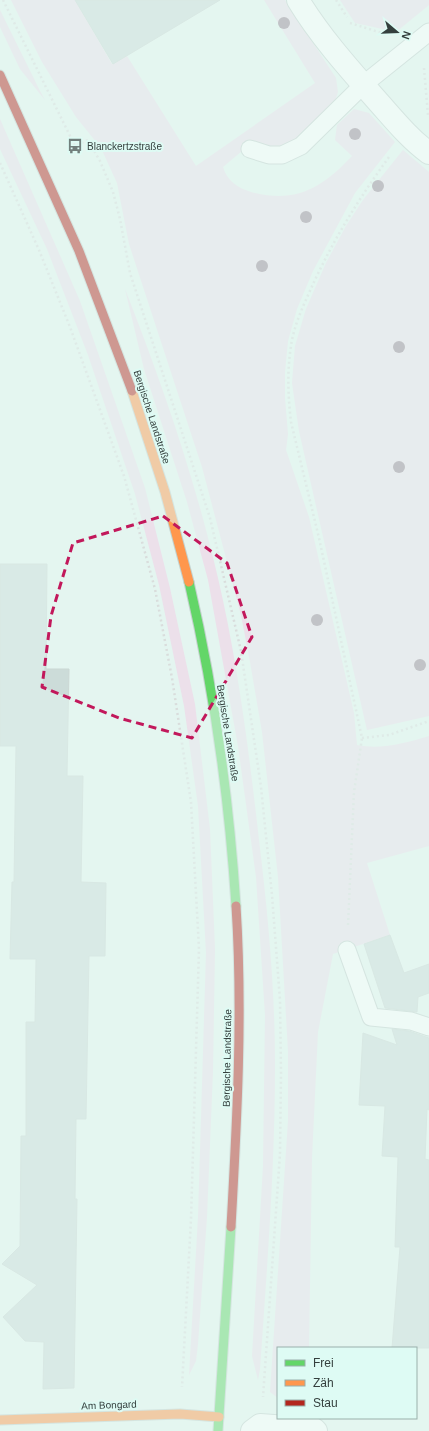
<svg xmlns="http://www.w3.org/2000/svg" width="429" height="1431" viewBox="0 0 429 1431" font-family="Arial,sans-serif">
<style>
.green{fill:#ece0ea}
.building{fill:#ccdcd9;stroke:#cbd7d4}
.lines{fill:none;stroke-linecap:round;stroke-linejoin:round}
.lane-casing{stroke:#c3d1cd;stroke-width:19}
.street-casing{stroke:#c3d1cd;stroke-width:24}
.fast-casing{stroke:#c3d1cd;stroke-width:11}
.slow-casing{stroke:#c3d1cd;stroke-width:11}
.jam-casing{stroke:#c3d1cd;stroke-width:11}
.path{stroke:#d9dddc;stroke-width:2.5;stroke-dasharray:2 3;stroke-linecap:butt}
.lane{stroke:#fbfefd;stroke-width:17}
.street{stroke:#fbfefd;stroke-width:22}
.fast{stroke:#63d668;stroke-width:9}
.slow{stroke:#ff974d;stroke-width:9}
.jam{stroke:#b3261e;stroke-width:9}
.tree{fill:#988695}
.marked{fill:none;stroke:#c2185b;stroke-width:3;stroke-dasharray:8 5;stroke-linejoin:round}
.labels{text-anchor:middle;dominant-baseline:central;stroke-width:4;stroke-linejoin:round;paint-order:stroke}
.poi-label{font-size:10px;fill:#343f3d;stroke:#defbf4;text-anchor:start}
.street-label{font-size:10px;fill:#343f3d;stroke:#defbf4}
</style>
<rect width="100%" height="100%" fill="#e4f5f0"/>
<!-- green -->
<g class="green">
<path d="M 11,0 L 75,0 L 112,64 L 127,56 L 196,166 L 315,83 L 264,0 L 285,0 L 336,78 L 338,92 L 333,107 L 291,147 L 270,148 L 254,141 L 223,167 C 227,181 238,188 251,192 C 296,204 322,188 352,156 L 335,140 L 337,125 L 354,109 L 369,113 L 395,142 L 355,193 L 313,271 L 297,309 L 288,341 L 285,372 L 285,398 L 288,434 L 286,450 L 309,517 L 354,713 L 357,745 C 381,750 406,743 429,736 L 429,846 L 367,863 L 390,935 L 333,954 L 318,1032 L 312,1158 L 309,1348 L 278,1348 L 278,1398 L 270,1392 L 288,1121 L 288,1051 L 278,877 L 262,732 L 250,662 L 241,615 L 202,467 L 129,244 L 117,183 L 101,148 L 76,117 L 42,62 Z"/>
<path d="M 340,0 L 429,0 L 429,5 L 396,32 L 355,23 Z"/>
<path d="M 0,10 L 40,91 L 45,100 L 20,69 L 0,27 Z"/>
<path d="M 0,119 L 80,301 L 145,488 L 170,588 L 195,704 L 210,829 L 215,949 L 213,1071 L 207,1217 L 198,1344 L 196,1361 L 189,1375 L 198,1217 L 206,953 L 198,806 L 184,706 L 159,585 L 135,494 L 88,355 L 47,249 L 0,149 Z"/>
<path d="M 403,150 L 429,172 L 429,716 L 367,730 L 299,431 L 292,383 L 295,346 L 306,309 L 326,263 L 346,226 L 363,200 Z"/>
<path d="M 125,289 C 162,383 195,479 218,578 C 238,664 249,752 259,840 C 268,914 275,990 275,1065 C 275,1167 267,1268 260,1369 L 258,1380 L 252,1356 L 263,1166 L 265,1015 L 256,877 L 238,746 L 208,580 L 187,502 L 144,369 Z"/>
</g>
<!-- building -->
<g class="building">
<path d="M 75,0 L 220,0 L 113,64 Z"/>
<path d="M 0,564 L 47,564 L 46,669 L 69,669 L 67,776 L 83,776 L 81,882 L 106,883 L 105,956 L 89,956 L 86,1119 L 76,1119 L 75,1199 L 77,1199 L 74,1388 L 43,1389 L 44,1342 L 25,1341 L 3,1317 L 37,1285 L 2,1264 L 20,1246 L 21,1136 L 26,1136 L 26,1022 L 35,1022 L 36,959 L 10,959 L 12,882 L 14,882 L 16,746 L 0,746 Z"/>
<path d="M 390,935 L 404,973 L 429,964 L 429,993 L 418,997 L 417,1012 L 385,1008 L 364,944 Z"/>
<path d="M 392,1029 L 409,1031 L 429,1038 L 429,1110 L 427,1109 L 425,1159 L 429,1160 L 429,1348 L 392,1348 L 400,1247 L 395,1247 L 398,1157 L 382,1156 L 385,1106 L 359,1105 L 363,1033 L 397,1045 Z"/>
</g>
<g class="lines">
<defs>
<g id="lane">
<path d="M 250,149 L 269,155 L 282,155 L 301,146 L 363,85 L 429,32"/>
<path d="M 347,950 L 371,1017 L 411,1021 L 429,1027"/>
</g>
<g id="street">
<path d="M 298,0 C 321,38 352,72 381,105 C 396,122 411,140 429,153"/>
<path d="M 252,1431 L 260,1425 L 314,1429 L 316,1431"/>
</g>
<g id="fast">
<path d="M 189,582 C 214,689 229,797 236,906"/>
<path d="M 218,1431 L 231,1227"/>
</g>
<g id="slow">
<path d="M 132,391 L 165,492 L 189,582"/>
<path d="M 0,1420 L 180,1414 L 219,1417"/>
</g>
<g id="jam">
<path d="M 0,75 L 79,251 L 132,391"/>
<path d="M 231,1227 C 237,1120 243,1013 236,906"/>
</g>
</defs>
<!-- lane casing -->
<use href="#lane" class="lane-casing"/>
<!-- street casing -->
<use href="#street" class="street-casing"/>
<!-- fast casing -->
<use href="#fast" class="fast-casing"/>
<!-- slow casing -->
<use href="#slow" class="slow-casing"/>
<!-- jam casing -->
<use href="#jam" class="jam-casing"/>
<!-- path -->
<g class="path">
<path d="M 3,0 L 75,146 L 88,140 L 100,161 L 113,192 L 120,219 L 130,273 L 210,518 L 241,651 L 261,787 L 272,895 L 280,1000 L 281,1073 L 280,1154 L 263,1397"/>
<path d="M 336,0 L 347,17"/>
<path d="M 350,23 L 385,34"/>
<path d="M 424,68 L 428,115"/>
<path d="M 0,163 L 39,250 L 70,327 L 124,476 L 155,589 L 172,678 L 191,802 L 199,949 L 191,1219 L 182,1387"/>
<path d="M 362,738 L 389,735 L 429,721"/>
<path d="M 348,925 L 354,792 L 362,738 L 319,538 L 291,422 C 288,396 287,371 291,346 C 294,324 305,302 314,282 C 335,237 360,197 389,157"/>
</g>
<!-- lane -->
<use href="#lane" class="lane"/>
<!-- street -->
<use href="#street" class="street"/>
<!-- fast -->
<use href="#fast" class="fast"/>
<!-- slow -->
<use href="#slow" class="slow"/>
<!-- jam -->
<use href="#jam" class="jam"/>
</g>
<!-- trees -->
<g class="tree">
<circle cx="284" cy="23" r="6"/>
<circle cx="355" cy="134" r="6"/>
<circle cx="378" cy="186" r="6"/>
<circle cx="306" cy="217" r="6"/>
<circle cx="262" cy="266" r="6"/>
<circle cx="399" cy="347" r="6"/>
<circle cx="399" cy="467" r="6"/>
<circle cx="317" cy="620" r="6"/>
<circle cx="420" cy="665" r="6"/>
</g>
<!-- marked area -->
<path d="M0 0H429V1431H0ZM 163,516 L 227,563 L 252,637 L 192,738 L 119,718 L 42,687 L 51,616 L 73,543 Z" fill="#e4f5f0" fill-opacity=".55" fill-rule="evenodd"/>
<path class="marked" d="M 163,516 L 227,563 L 252,637 L 192,738 L 119,718 L 42,687 L 51,616 L 73,543 Z"/>
<!-- icons -->
<defs>
<symbol id="bus-bare" viewBox="-9 -9 18 18"><path d="M-5-6H5V4H4V6H2V4H-2V6H-4V4H-5ZM-3.5-4V0h7V-4ZM-3.5 1.2v1.5H-2V1.2ZM2 1.2v1.5H3.5V1.2Z" fill="#727f7c" stroke="#defbf4" stroke-width="2.5" paint-order="stroke"/></symbol>
</defs>
<g fill-rule="evenodd">
<use href="#bus-bare" x="64" y="135" width="22" height="22"/>
</g>
<g class="labels">
<!-- poi labels -->
<g class="poi-label">
<text x="87" y="146">Blanckertzstraße</text>
</g>
<!-- street labels -->
<g class="street-label">
<text transform="translate(152 417) rotate(72)">Bergische Landstraße</text>
<text transform="translate(228 733) rotate(81)">Bergische Landstraße</text>
<text transform="translate(227 1058) rotate(-89)">Bergische Landstraße</text>
<text transform="translate(109 1405) rotate(-2)">Am Bongard</text>
</g>
</g>
<!-- legend -->
<rect x="277" y="1347" width="140" height="72" fill="#defbf4" stroke="#9ab0ab"/>
<rect x="285" y="1360" width="20" height="6" fill="#63d668" stroke="#9ab0ab"/>
<text x="313" y="1367" font-size="12" fill="#343f3d">Frei</text>
<rect x="285" y="1380" width="20" height="6" fill="#ff974d" stroke="#9ab0ab"/>
<text x="313" y="1387" font-size="12" fill="#343f3d">Zäh</text>
<rect x="285" y="1400" width="20" height="6" fill="#b3261e" stroke="#9ab0ab"/>
<text x="313" y="1407" font-size="12" fill="#343f3d">Stau</text>
<!-- north arrow -->
<g transform="translate(397 32) rotate(109)" stroke="#defbf4" stroke-width="3" paint-order="stroke">
<path d="M0-3L7 15L0 10L-7 15Z" fill="#343f3d"/>
<text y="-6" font-size="11" font-weight="bold" text-anchor="middle" fill="#343f3d">N</text>
</g>
</svg>
